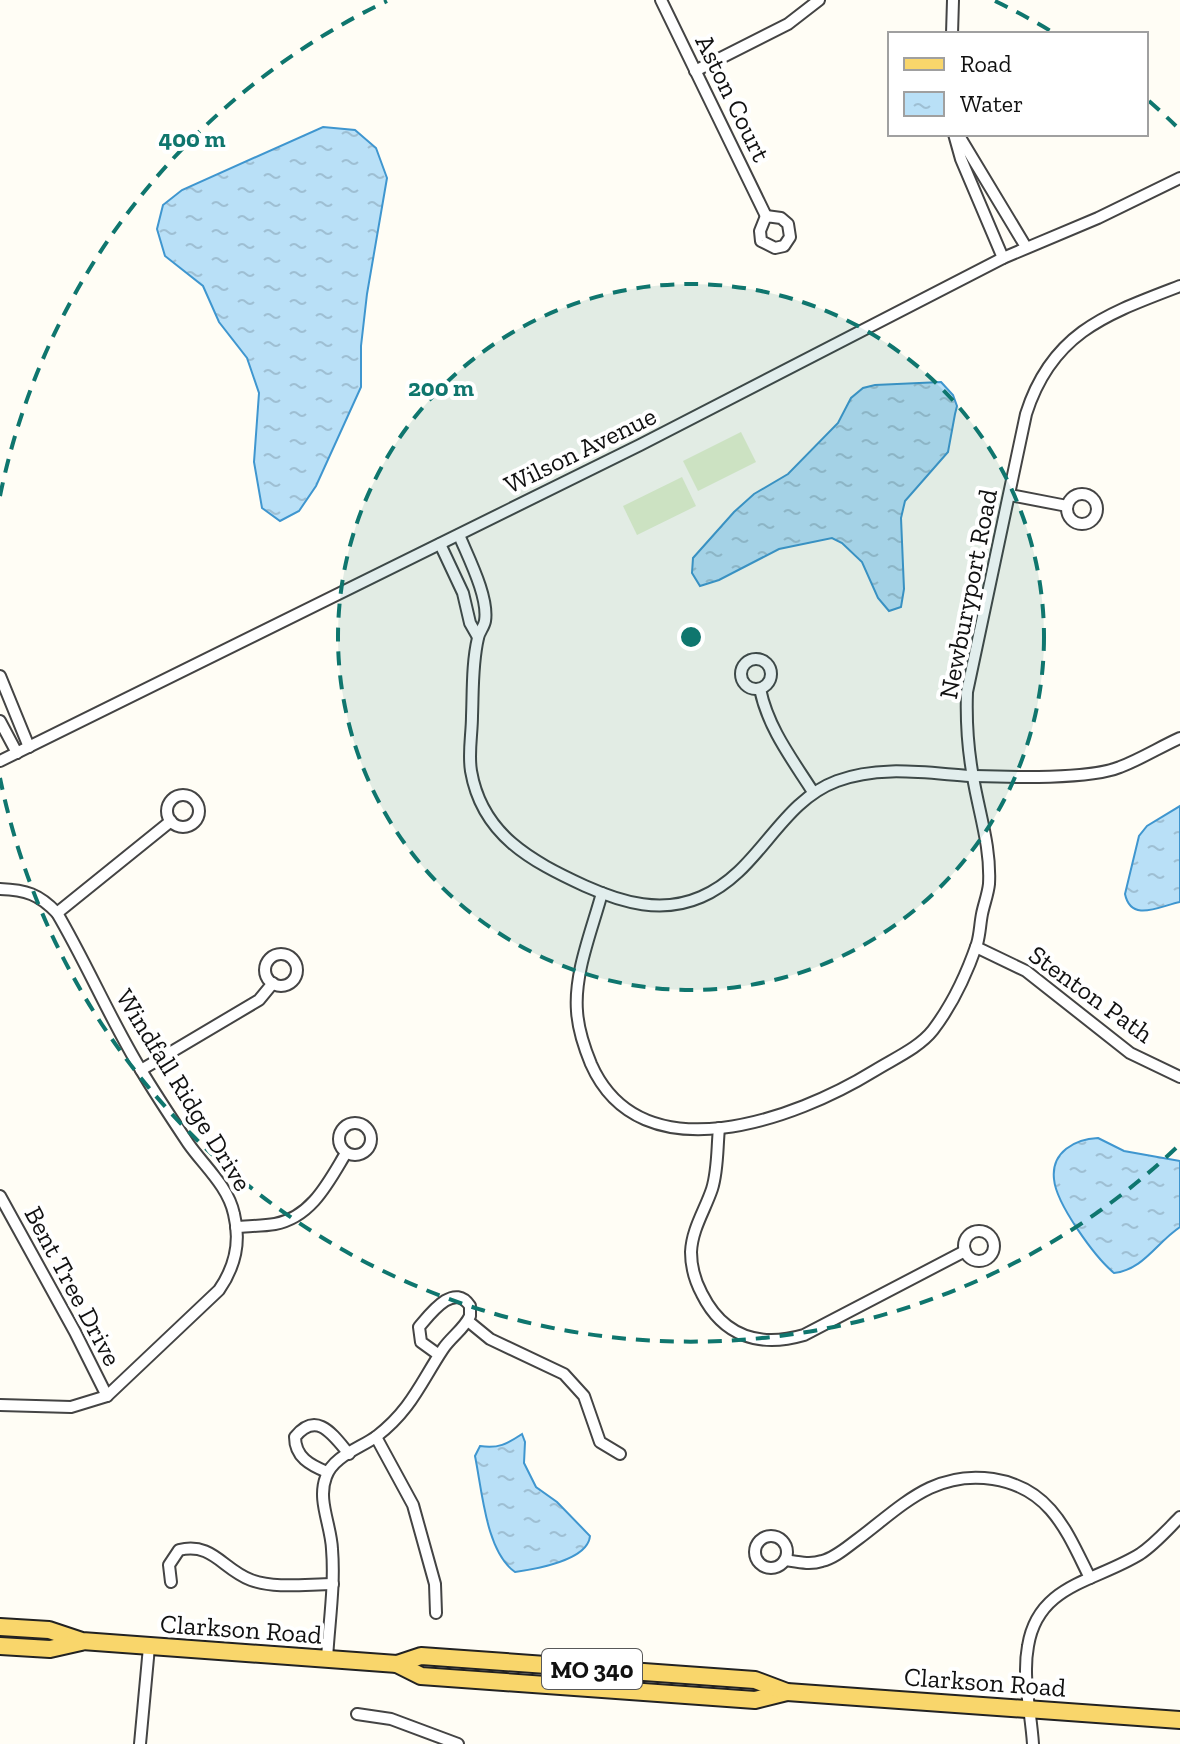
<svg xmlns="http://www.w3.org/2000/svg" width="1180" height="1744" viewBox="0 0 1180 1744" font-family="'Zilla Slab',serif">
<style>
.pitch{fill:#e6f2cf}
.water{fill:url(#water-ripples);stroke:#3f96cf;stroke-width:2}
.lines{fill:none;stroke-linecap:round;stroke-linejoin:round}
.street-casing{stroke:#444;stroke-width:14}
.primary-casing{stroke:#222;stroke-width:20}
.street{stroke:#fff;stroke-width:10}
.primary{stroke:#f9d66b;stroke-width:16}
.ring{fill:none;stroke:#0f766e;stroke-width:4;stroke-dasharray:14 10}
.labels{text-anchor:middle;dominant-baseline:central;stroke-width:8;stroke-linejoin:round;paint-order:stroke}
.shield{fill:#fff;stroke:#585858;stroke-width:2}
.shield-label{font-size:24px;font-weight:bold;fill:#111}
.street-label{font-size:26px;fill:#111;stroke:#fff}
.centre{fill:#0f766e;stroke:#fff;stroke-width:4}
.ring-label{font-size:24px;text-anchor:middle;font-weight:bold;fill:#0f766e;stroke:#fff;stroke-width:8;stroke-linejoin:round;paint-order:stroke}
</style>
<defs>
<pattern id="water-ripples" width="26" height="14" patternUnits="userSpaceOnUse" patternTransform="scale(2)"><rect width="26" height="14" fill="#b9e0f7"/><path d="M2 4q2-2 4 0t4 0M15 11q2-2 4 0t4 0" fill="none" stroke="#9ebfd3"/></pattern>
</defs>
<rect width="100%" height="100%" fill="#fffdf5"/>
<!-- pitch -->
<g class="pitch">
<path d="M 741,432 L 756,462 L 698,491 L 683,461 Z"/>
<path d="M 682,477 L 696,506 L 637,535 L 623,506 Z"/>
</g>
<!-- water -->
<g class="water">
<path d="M 323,127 L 355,130 L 376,148 L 387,178 L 367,294 L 361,346 L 361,387 L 316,486 L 299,511 L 280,521 L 262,508 L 254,462 L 259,393 L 247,358 L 219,322 L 203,286 L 165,256 L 157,229 L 163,205 L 182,190 Z"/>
<path d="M 941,382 L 953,395 L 957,406 L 955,414 L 948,452 L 905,501 L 901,518 L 904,589 L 901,607 L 889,611 L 878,598 L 862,562 L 842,543 L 832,538 L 779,549 L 719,580 L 700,586 L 692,573 L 693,558 L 734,512 L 754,494 L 788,474 L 838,423 L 851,398 L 863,388 L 875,385 Z"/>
<path d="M 1180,806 L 1180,902 C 1160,906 1131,923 1125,894 L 1139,836 L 1147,826 Z"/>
<path d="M 1098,1138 L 1124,1151 L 1180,1161 L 1180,1227 C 1157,1242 1143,1270 1114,1273 C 1095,1257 1056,1204 1054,1179 C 1051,1152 1075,1139 1098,1138 Z"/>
<path d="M 522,1434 L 525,1442 L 524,1463 L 536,1487 L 557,1502 L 590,1536 C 588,1560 536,1569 515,1572 C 486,1552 482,1490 475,1456 L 480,1446 C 498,1449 507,1444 522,1434 Z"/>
</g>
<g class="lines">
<defs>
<g id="street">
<path d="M 661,0 L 766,216"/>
<path d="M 952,34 L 953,0"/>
<path d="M 695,71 L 788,24 L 819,0"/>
<path d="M 954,134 L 961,159 L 1003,258"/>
<path d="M 958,134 L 1026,247"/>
<path d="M 766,216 L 781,218 L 788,224 L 790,237 L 784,246 L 775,248 L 761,241 L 760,231 Z"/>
<circle cx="1082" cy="509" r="15"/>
<path d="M 1010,495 L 1067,506"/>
<path d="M 459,535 C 468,557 489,597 485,621 C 484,627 479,632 478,638 C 472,663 473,691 472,716 C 472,734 468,753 471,771 C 482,835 531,861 585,886 C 623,903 662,914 701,897 C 760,872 778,803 837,781 C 879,765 926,773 970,776 C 1005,777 1089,780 1120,767 C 1141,759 1160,747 1180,738"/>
<path d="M 440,544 L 463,593 L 470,623 L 478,637"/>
<circle cx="756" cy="674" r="15"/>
<path d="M 0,676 L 29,747"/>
<path d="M 760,689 C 768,728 792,759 813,792"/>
<path d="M 0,721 L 17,753"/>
<path d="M 0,761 L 640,445 L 1003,258 L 1098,218 L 1180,178"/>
<circle cx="183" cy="811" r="16"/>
<path d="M 0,889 C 26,890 39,894 57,913 C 87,964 110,1019 141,1070 C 156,1095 172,1119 188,1143 C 204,1166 228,1186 234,1214 C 241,1242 235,1267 219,1290 L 107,1396 L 71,1407 L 0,1405"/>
<path d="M 602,893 C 592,930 574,973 577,1011 C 578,1029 584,1047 591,1064 C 641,1177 796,1119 874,1071 C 893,1059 919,1048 933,1030 C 952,1005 967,973 977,944 C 980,934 980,924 982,914 C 984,904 988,894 989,884 C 991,847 979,813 973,777 C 968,750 966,720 967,692 L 1026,414 C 1052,332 1107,314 1180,286"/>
<path d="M 57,913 L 171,821"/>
<path d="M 976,947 L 1026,971 L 1130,1053 L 1180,1077"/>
<circle cx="281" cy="970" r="16"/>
<path d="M 141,1070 L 259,1000 L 273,983"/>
<circle cx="355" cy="1139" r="16"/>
<path d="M 719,1128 C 717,1148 718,1170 712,1189 C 705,1210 692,1229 691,1252 C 691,1267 695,1281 702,1294 C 723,1336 759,1348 804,1335 L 965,1251"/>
<path d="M 0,1196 L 75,1332 L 107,1396"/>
<path d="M 236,1227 C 249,1226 263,1226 275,1224 C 312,1217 329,1181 346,1153"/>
<circle cx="979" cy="1246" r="15"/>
<path d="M 468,1321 L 490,1339 L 564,1374 L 584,1396 L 600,1442 L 620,1454"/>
<path d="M 376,1437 L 413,1505 L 435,1584 L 436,1613"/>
<path d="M 327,1472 C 310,1465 295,1457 295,1437 C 317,1410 333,1435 349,1454"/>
<circle cx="771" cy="1552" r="16"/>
<path d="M 785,1560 C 798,1562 810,1565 822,1561 C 835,1558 847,1547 858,1539 C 902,1506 934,1470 993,1479 C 1051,1488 1067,1532 1090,1578"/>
<path d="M 171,1582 L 169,1565 L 179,1550 C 213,1542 222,1569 251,1580 C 276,1589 307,1584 333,1584"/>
<path d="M 327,1659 C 329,1622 335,1586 332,1549 C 331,1525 317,1500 326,1477 C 333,1456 361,1448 377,1436 C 411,1410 421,1382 443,1349 C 451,1337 464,1329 470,1316 L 470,1306 C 454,1282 431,1313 419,1327 L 421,1342 L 439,1355"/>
<path d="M 357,1714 L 391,1719 L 458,1744"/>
<path d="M 140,1744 L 149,1647"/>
<path d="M 1033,1744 C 1031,1712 1022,1678 1028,1646 C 1038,1584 1095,1582 1140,1554 C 1155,1544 1167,1530 1180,1517"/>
</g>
<g id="primary">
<path d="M 0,1627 L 49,1630 L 82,1641 L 397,1664 L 421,1676 L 755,1700 L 787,1692"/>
<path d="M 0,1646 L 50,1649 L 81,1642"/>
<path d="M 397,1664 L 421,1656 L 755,1680 L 787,1692 L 1180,1720"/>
</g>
</defs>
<!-- street casing -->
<use href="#street" class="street-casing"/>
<!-- primary casing -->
<use href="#primary" class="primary-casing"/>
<!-- street -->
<use href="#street" class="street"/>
<!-- primary -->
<use href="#primary" class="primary"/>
</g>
<!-- distance rings -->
<circle cx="691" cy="637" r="353" fill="#0f766e" fill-opacity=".12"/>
<g class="ring">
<circle cx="691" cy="637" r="353"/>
<path d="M1176 1148A705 705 0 0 1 0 778M0 496A705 705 0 0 1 387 1M995 1A705 705 0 0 1 1054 33M1149 101A705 705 0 0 1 1176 126"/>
</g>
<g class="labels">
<!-- shield labels -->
<rect class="shield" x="542" y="1649" width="100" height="40" rx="6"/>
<g class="shield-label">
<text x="592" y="1669">MO 340</text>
</g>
<!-- street labels -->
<g class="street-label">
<text transform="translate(733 98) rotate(64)">Aston Court</text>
<text transform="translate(580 450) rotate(-26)">Wilson Avenue</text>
<text transform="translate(968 594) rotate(-79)">Newburyport Road</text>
<text transform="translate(1091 994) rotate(36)">Stenton Path</text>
<text transform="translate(184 1090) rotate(58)">Windfall Ridge Drive</text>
<text transform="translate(73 1286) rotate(62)">Bent Tree Drive</text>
<text transform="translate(241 1629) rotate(4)">Clarkson Road</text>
<text transform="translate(985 1682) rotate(4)">Clarkson Road</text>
</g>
</g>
<circle cx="691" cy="637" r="12" class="centre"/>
<g class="ring-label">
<text x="192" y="147">400 m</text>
<text x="441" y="396">200 m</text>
</g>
<!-- legend -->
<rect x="888" y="32" width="260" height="104" fill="#ffffff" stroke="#a0a0a0" stroke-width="2"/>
<rect x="904" y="58" width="40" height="12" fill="#f9d66b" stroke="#a0a0a0" stroke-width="2"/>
<text x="960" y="72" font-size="24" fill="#111111">Road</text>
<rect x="904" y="92" width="40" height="24" fill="url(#water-ripples)" stroke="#a0a0a0" stroke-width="2"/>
<text x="960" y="112" font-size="24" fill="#111111">Water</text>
</svg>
